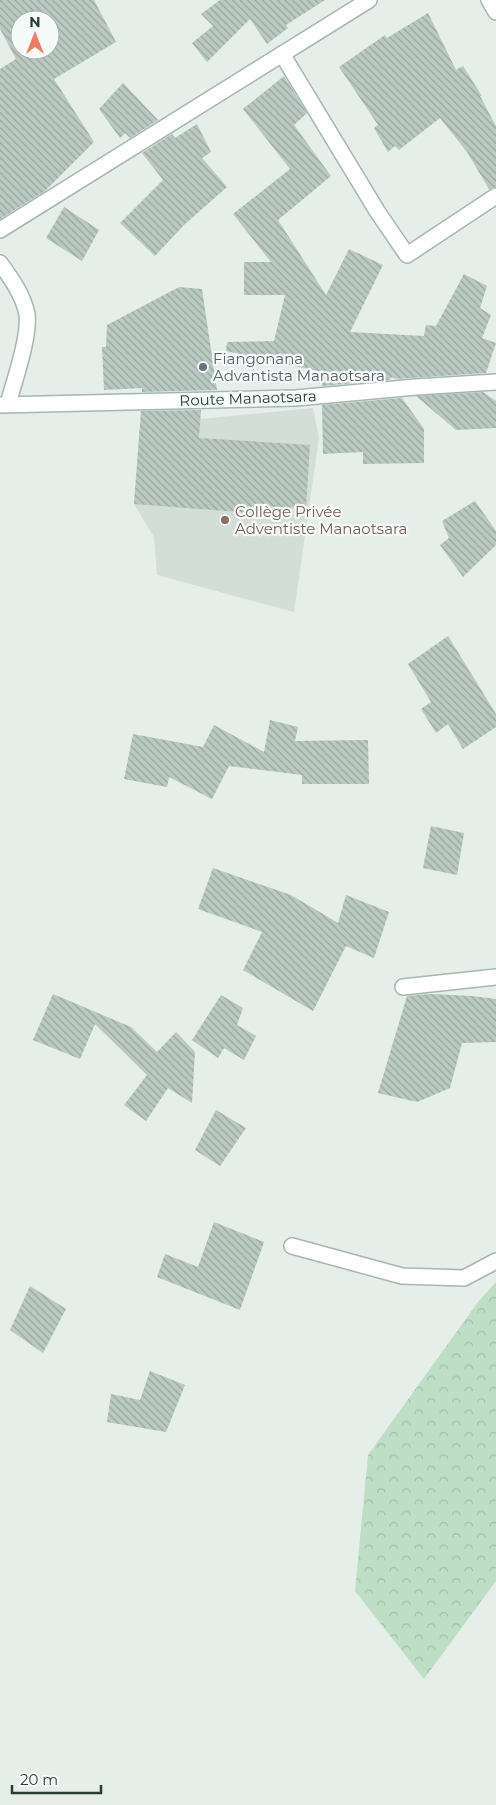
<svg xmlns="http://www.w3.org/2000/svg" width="496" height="1805" viewBox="0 0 496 1805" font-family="Montserrat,sans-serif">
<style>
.built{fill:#d3ded8}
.forest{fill:url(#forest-crowns)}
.building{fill:url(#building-back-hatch);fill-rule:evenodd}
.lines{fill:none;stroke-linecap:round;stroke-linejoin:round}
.minor-casing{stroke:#a7b6b0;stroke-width:18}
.minor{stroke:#fff;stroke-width:15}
.worship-dot{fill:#6b7280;stroke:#f6faf8;stroke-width:2}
.education-dot{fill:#8d6e63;stroke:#f6faf8;stroke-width:2}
.labels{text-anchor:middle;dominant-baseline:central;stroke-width:4.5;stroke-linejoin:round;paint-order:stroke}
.worship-label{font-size:15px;fill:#5b616d;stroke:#f6faf8;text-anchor:start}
.street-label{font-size:15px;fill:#244036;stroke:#f6faf8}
.education-label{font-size:15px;fill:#785e54;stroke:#f6faf8;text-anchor:start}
</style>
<defs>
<pattern id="forest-crowns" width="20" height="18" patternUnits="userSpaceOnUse" patternTransform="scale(1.25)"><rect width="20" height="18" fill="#bedec5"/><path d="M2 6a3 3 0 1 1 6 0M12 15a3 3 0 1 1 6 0" fill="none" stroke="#a3c0aa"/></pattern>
<pattern id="building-back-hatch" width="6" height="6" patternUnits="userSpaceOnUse" patternTransform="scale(1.25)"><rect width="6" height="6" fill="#bac9c2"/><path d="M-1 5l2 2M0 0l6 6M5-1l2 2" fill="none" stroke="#97a59e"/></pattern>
</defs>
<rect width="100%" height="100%" fill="#e5eee9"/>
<!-- built -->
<path class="built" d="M 313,408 L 319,438 L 294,612 L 157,575 L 154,537 L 134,504 L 140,425 Z"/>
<!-- forest -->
<path class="forest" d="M 496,1282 L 496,1581 L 424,1679 L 355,1591 L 368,1455 L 478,1302 Z"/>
<!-- building -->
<g class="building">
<path d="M 0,0 L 94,0 L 116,42 L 54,79 L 94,142 L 45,191 L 0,219 L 0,69 L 16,59 L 0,29 ZM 20,20 L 50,20 L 50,50 L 20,50 Z"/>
<path d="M 220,0 L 325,0 L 286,25 L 288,28 L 267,44 L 250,19 L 207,62 L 192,43 L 213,26 L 201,14 Z"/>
<path d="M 428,13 L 456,70 L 463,66 L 482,96 L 480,96 L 496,126 L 496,187 L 489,189 L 467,152 L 440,118 L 399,150 L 395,146 L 388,152 L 374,128 L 378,125 L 339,67 L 385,35 L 387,38 Z"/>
<path d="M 284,76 L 307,113 L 294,125 L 331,176 L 278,220 L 326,295 L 349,249 L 383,265 L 350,332 L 424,336 L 426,325 L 436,326 L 464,274 L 487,286 L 480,308 L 491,315 L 482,338 L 496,343 L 486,373 L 396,379 L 392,377 L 389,380 L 322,386 L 322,372 L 226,351 L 227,342 L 274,341 L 285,295 L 244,295 L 244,262 L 271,262 L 233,214 L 290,169 L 243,109 Z"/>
<path d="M 123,83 L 158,120 L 130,138 L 125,133 L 120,138 L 99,109 Z"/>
<path d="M 197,124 L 211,152 L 202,158 L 227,187 L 184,225 L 155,256 L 120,223 L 163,180 L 142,153 L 172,134 L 175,138 Z"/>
<path d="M 64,207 L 99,230 L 82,261 L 46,238 Z"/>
<path d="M 179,287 L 202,289 L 217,390 L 142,392 L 142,388 L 104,390 L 102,347 L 106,347 L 107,325 Z"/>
<path d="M 483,392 L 496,401 L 496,428 L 456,430 L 416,396 Z"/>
<path d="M 402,398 L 424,429 L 424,463 L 363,464 L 363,452 L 323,454 L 322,405 Z"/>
<path d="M 201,410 L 199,438 L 310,445 L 306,508 L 252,506 L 252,513 L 134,504 L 141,411 Z"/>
<path d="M 475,501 L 496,531 L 496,545 L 463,577 L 440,545 L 449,538 L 442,521 Z"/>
<path d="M 448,636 L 496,714 L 496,727 L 463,749 L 448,724 L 436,733 L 421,709 L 431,702 L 408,664 Z"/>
<path d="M 270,720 L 298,727 L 295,741 L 368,740 L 369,784 L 302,784 L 302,775 L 229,766 L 212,799 L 169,777 L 167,787 L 124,779 L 133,734 L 203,747 L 214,725 L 264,752 Z"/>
<path d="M 431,826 L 464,833 L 457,875 L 423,868 Z"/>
<path d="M 213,868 L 291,895 L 338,923 L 346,895 L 389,912 L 374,958 L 346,946 L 313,1011 L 243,970 L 262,932 L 198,909 Z"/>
<path d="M 53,994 L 131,1027 L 157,1052 L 176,1032 L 195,1052 L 192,1103 L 168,1088 L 146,1121 L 124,1105 L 147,1075 L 95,1024 L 80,1059 L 33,1040 Z"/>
<path d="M 430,994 L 472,996 L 496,999 L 496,1042 L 462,1043 L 450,1088 L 417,1102 L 378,1093 L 407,996 Z"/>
<path d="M 221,995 L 243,1008 L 237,1025 L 256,1036 L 244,1060 L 224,1048 L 218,1058 L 192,1040 Z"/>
<path d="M 216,1110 L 246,1128 L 220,1166 L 195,1150 Z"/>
<path d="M 214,1222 L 264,1242 L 240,1310 L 157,1277 L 165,1254 L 198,1267 Z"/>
<path d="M 30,1286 L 66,1309 L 43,1353 L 10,1330 Z"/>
<path d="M 150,1371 L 185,1385 L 166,1432 L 107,1422 L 111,1394 L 140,1400 Z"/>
</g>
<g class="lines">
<defs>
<g id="minor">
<path d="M 489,0 L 496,12"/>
<path d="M 282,54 L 377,211 L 407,255 L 496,196"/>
<path d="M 0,230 L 369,0"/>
<path d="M 0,263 C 11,278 23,295 27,314 C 30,336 14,382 8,404"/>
<path d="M 0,405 L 296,398 L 416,387 L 496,382"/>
<path d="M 403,987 L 496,977"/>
<path d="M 292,1246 L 402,1276 L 464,1278 L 496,1261"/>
</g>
</defs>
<!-- minor casing -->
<use href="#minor" class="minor-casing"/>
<!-- minor -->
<use href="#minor" class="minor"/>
</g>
<!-- markers -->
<circle class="worship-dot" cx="203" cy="367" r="5"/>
<circle class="education-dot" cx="225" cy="520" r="5"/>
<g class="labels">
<!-- worship labels -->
<g class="worship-label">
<text x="213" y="358">Fiangonana<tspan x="213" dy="17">Advantista Manaotsara</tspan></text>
</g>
<!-- street labels -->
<g class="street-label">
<text transform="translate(248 398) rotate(-2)">Route Manaotsara</text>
</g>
<!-- education labels -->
<g class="education-label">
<text x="235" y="511">Collège Privée<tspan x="235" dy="17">Adventiste Manaotsara</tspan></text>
</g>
</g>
<!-- north arrow -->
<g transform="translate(35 35)"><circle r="24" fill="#f6faf8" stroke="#a2b0aa"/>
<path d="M0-4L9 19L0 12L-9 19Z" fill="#f07a60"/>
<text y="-8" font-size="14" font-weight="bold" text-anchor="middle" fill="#244036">N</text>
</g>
<!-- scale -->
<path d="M12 1785v8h89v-8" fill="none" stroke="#244036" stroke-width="2.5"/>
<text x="20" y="1785" font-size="15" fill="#244036" stroke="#f6faf8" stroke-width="4" paint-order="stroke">20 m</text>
</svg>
